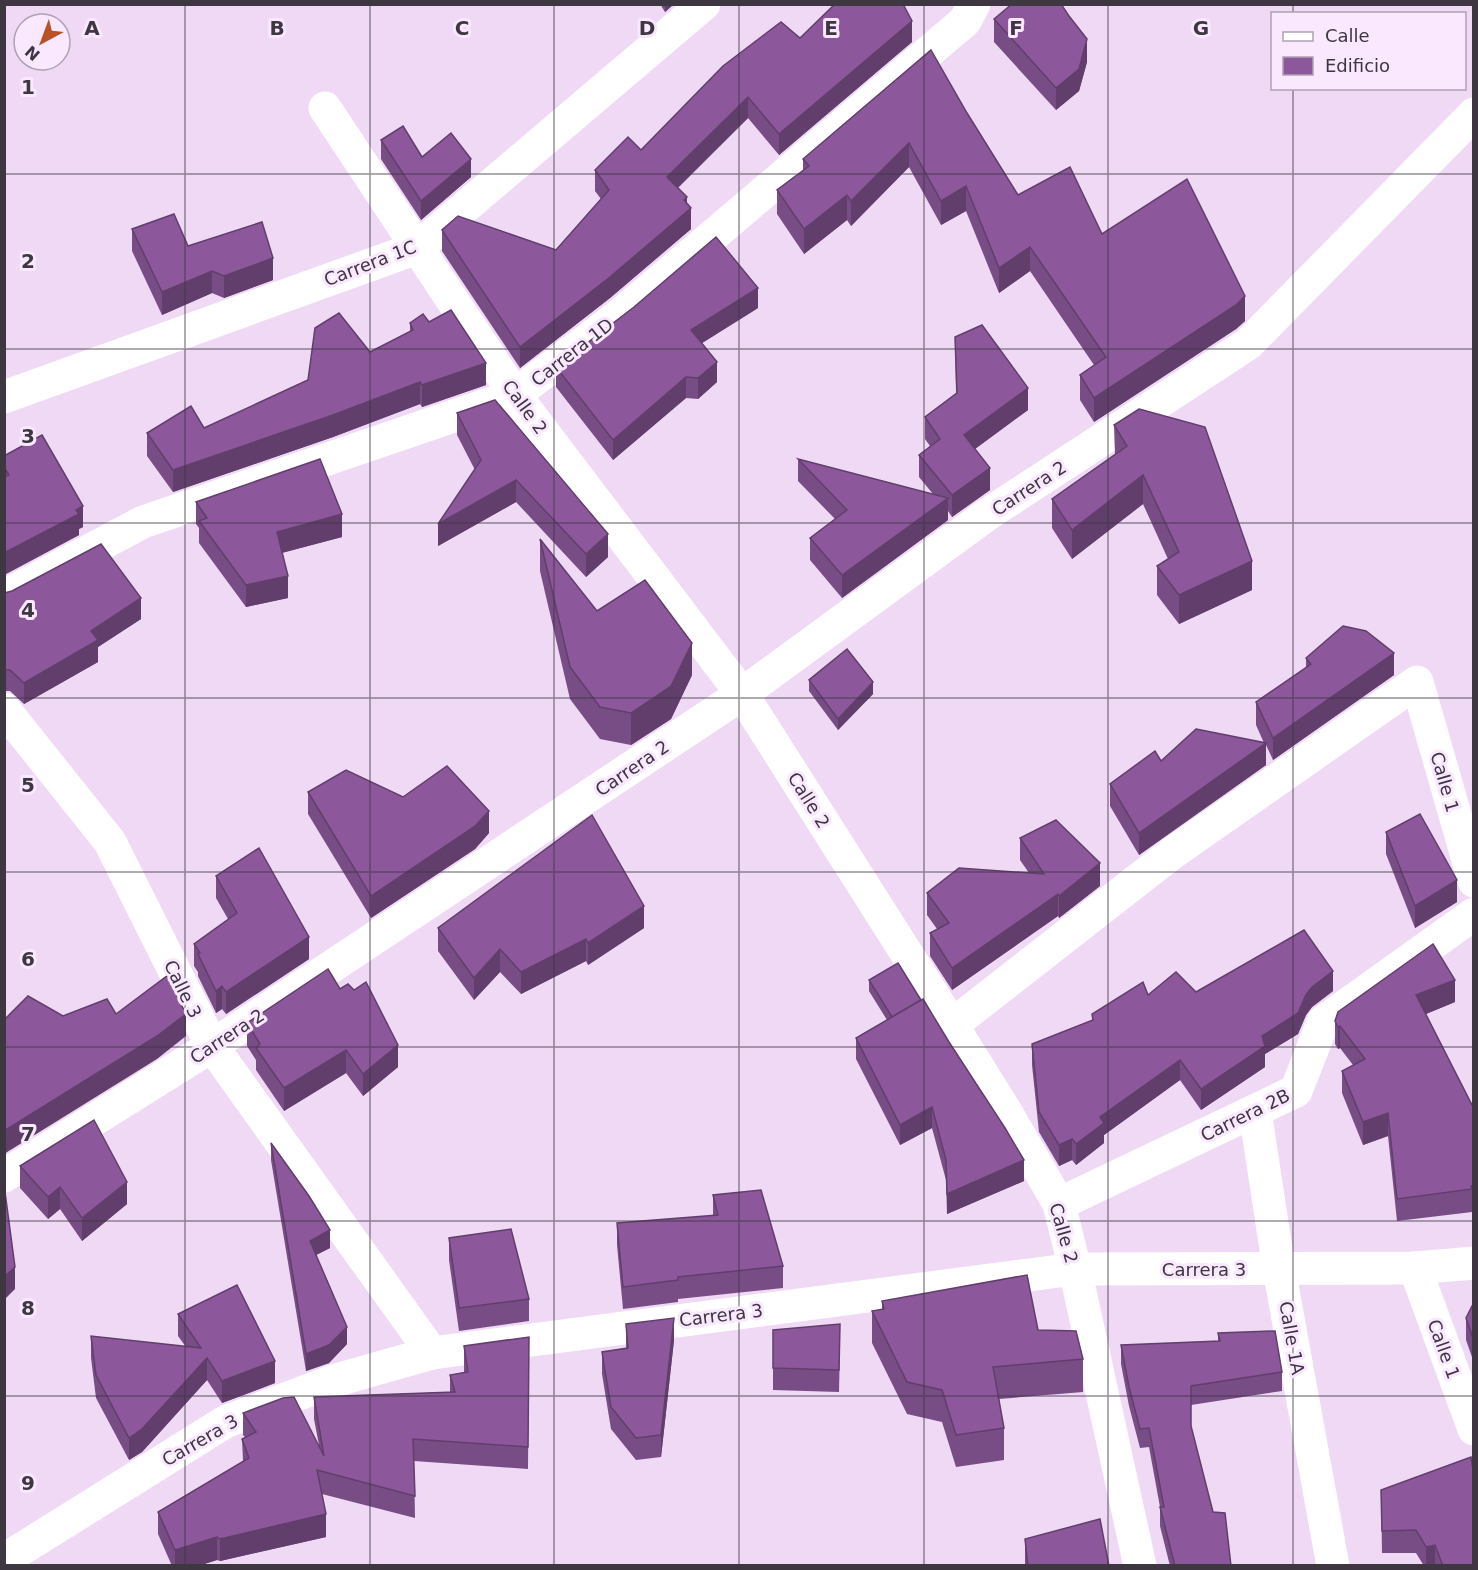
<svg xmlns="http://www.w3.org/2000/svg" width="1478" height="1570" viewBox="0 0 1478 1570" font-family="'DejaVu Sans',sans-serif">
<style>
.lines{fill:none;stroke-linecap:round;stroke-linejoin:round}
.minor{stroke:#fff;stroke-width:33}
.wall{fill:#784c85}
.shaded-wall{fill:#623e6c}
.building{fill:#8c589b;stroke:#623e6c;stroke-width:1.5}
.grid{fill:none;stroke:#3e3641;stroke-width:1.5;stroke-opacity:0.55}
.labels{text-anchor:middle;dominant-baseline:central;stroke-width:6;stroke-linejoin:round;paint-order:stroke}
.street-label{font-size:18px;fill:#3e3641;stroke:#f9e8ff}
.grid-label{font-size:20px;text-anchor:middle;font-weight:bold;fill:#3e3641;stroke:#f9e8ff;stroke-width:6;stroke-linejoin:round;paint-order:stroke}
</style>
<rect width="100%" height="100%" fill="#efd9f5"/>
<g class="lines">
<!-- minor -->
<g class="minor">
<path d="M 325,108 L 515,395 L 742,694 L 952,1025 L 1006,1112 L 1059,1204 L 1075,1269 L 1140,1566"/>
<path d="M 4,397 L 417,248 L 704,4"/>
<path d="M 4,596 L 143,522 L 515,395 L 622,313 L 965,21 L 974,4"/>
<path d="M 4,709 L 110,842 L 212,1046 L 432,1353"/>
<path d="M 952,1025 L 1171,854 L 1417,682 L 1474,881"/>
<path d="M 1255,1111 L 1279,1269 L 1333,1566"/>
<path d="M 4,1176 L 212,1046 L 742,694 L 988,514 L 1248,344 L 1474,114"/>
<path d="M 1059,1204 L 1296,1091 L 1323,1022 L 1474,914"/>
<path d="M 1415,1268 L 1474,1429"/>
<path d="M 4,1560 L 225,1422 L 333,1381 L 432,1353 L 1075,1269 L 1415,1268 L 1474,1263"/>
</g>
</g>
<!-- wall -->
<g class="wall">
<path d="M 660,4 L 674,4 L 665,12 Z"/>
<path d="M 994,19 L 1087,62 L 1079,91 L 1056,110 L 994,42 Z"/>
<path d="M 800,38 L 912,42 L 779,155 L 748,118 L 678,188 L 687,203 L 691,229 L 610,298 L 520,368 L 442,251 L 442,230 L 556,250 L 601,199 L 595,191 L 595,170 L 641,150 Z"/>
<path d="M 967,113 L 1018,195 L 1102,234 L 1245,321 L 1236,329 L 1094,422 L 1080,400 L 1080,375 L 1094,365 L 1030,271 L 999,293 L 966,211 L 941,225 L 909,167 L 851,226 L 847,220 L 804,254 L 777,214 L 777,190 L 803,171 L 803,159 Z"/>
<path d="M 381,140 L 422,157 L 471,177 L 421,220 L 381,159 Z"/>
<path d="M 132,229 L 188,246 L 273,280 L 224,298 L 212,293 L 162,315 L 132,251 Z"/>
<path d="M 758,308 L 702,343 L 717,382 L 698,399 L 686,398 L 613,460 L 556,387 L 556,367 Z"/>
<path d="M 410,323 L 486,385 L 422,407 L 420,404 L 333,437 L 173,492 L 147,456 L 147,433 L 204,428 L 370,352 L 410,332 Z"/>
<path d="M 955,337 L 1028,410 L 975,449 L 990,490 L 952,517 L 948,511 L 948,520 L 842,598 L 810,560 L 810,538 L 835,519 L 798,481 L 798,459 L 933,494 L 919,477 L 919,455 L 930,446 L 925,439 L 925,417 L 956,393 Z"/>
<path d="M 457,413 L 608,557 L 586,577 L 516,502 L 438,546 L 475,470 L 457,435 Z"/>
<path d="M 1114,425 L 1252,590 L 1179,624 L 1157,595 L 1157,566 L 1168,559 L 1143,504 L 1072,559 L 1052,528 L 1052,499 L 1115,455 Z"/>
<path d="M 4,456 L 83,527 L 79,529 L 79,535 L 4,575 Z"/>
<path d="M 196,502 L 342,537 L 282,553 L 288,598 L 246,607 L 199,543 L 199,528 L 196,524 Z"/>
<path d="M 540,539 L 597,611 L 692,675 L 671,719 L 631,745 L 600,739 L 570,699 L 540,571 Z"/>
<path d="M 4,593 L 141,619 L 98,647 L 98,662 L 24,704 L 10,691 L 4,691 Z"/>
<path d="M 1306,658 L 1394,675 L 1273,760 L 1266,745 L 1266,765 L 1139,855 L 1110,806 L 1110,784 L 1161,761 L 1264,743 L 1256,725 L 1256,702 L 1306,668 Z"/>
<path d="M 809,680 L 873,694 L 838,730 L 809,691 Z"/>
<path d="M 308,792 L 403,797 L 489,833 L 475,849 L 371,918 L 308,814 Z"/>
<path d="M 1386,832 L 1457,902 L 1415,928 L 1386,854 Z"/>
<path d="M 1020,838 L 1100,886 L 1059,918 L 1058,916 L 952,990 L 930,956 L 930,933 L 937,929 L 927,915 L 927,893 L 1029,873 L 1020,860 Z"/>
<path d="M 216,876 L 309,959 L 226,1014 L 222,1009 L 216,1013 L 198,976 L 198,972 L 194,966 L 194,944 L 228,919 L 216,898 Z"/>
<path d="M 438,928 L 644,928 L 588,965 L 586,961 L 521,994 L 500,972 L 474,1000 L 438,951 Z"/>
<path d="M 869,980 L 1024,1181 L 947,1214 L 946,1180 L 932,1128 L 900,1145 L 856,1059 L 856,1038 L 887,1020 L 869,991 Z"/>
<path d="M 340,989 L 398,1067 L 363,1096 L 346,1073 L 284,1111 L 256,1070 L 256,1060 L 247,1046 L 247,1023 Z"/>
<path d="M 1333,991 L 1312,1007 L 1306,1015 L 1298,1034 L 1265,1054 L 1265,1067 L 1201,1110 L 1180,1080 L 1104,1135 L 1104,1143 L 1076,1165 L 1072,1160 L 1059,1166 L 1039,1132 L 1032,1065 L 1032,1044 L 1092,1021 L 1092,1014 L 1148,995 L 1196,992 Z"/>
<path d="M 1455,1002 L 1426,1014 L 1473,1107 L 1473,1208 L 1472,1208 L 1472,1212 L 1397,1221 L 1388,1136 L 1363,1145 L 1342,1093 L 1342,1071 L 1353,1065 L 1340,1048 L 1338,1049 L 1335,1044 L 1335,1021 Z"/>
<path d="M 271,1143 L 330,1248 L 316,1255 L 347,1344 L 329,1363 L 306,1371 L 271,1160 Z"/>
<path d="M 20,1166 L 127,1204 L 82,1241 L 60,1209 L 48,1219 L 20,1188 Z"/>
<path d="M 713,1195 L 783,1266 L 783,1288 L 678,1299 L 678,1302 L 623,1309 L 617,1245 L 617,1223 L 713,1216 Z"/>
<path d="M 449,1238 L 529,1299 L 529,1321 L 459,1331 L 449,1260 Z"/>
<path d="M 882,1301 L 1038,1330 L 1083,1359 L 1083,1392 L 999,1399 L 1004,1428 L 1004,1460 L 956,1467 L 942,1422 L 907,1414 L 872,1343 L 872,1311 L 882,1309 Z"/>
<path d="M 1473,1304 L 1473,1360 L 1466,1340 L 1466,1318 Z"/>
<path d="M 178,1314 L 275,1383 L 222,1403 L 207,1380 L 142,1452 L 129,1460 L 96,1398 L 91,1358 L 91,1336 L 186,1347 L 178,1336 Z"/>
<path d="M 626,1324 L 674,1340 L 661,1457 L 636,1460 L 611,1429 L 602,1374 L 602,1352 L 626,1348 Z"/>
<path d="M 773,1330 L 840,1346 L 839,1392 L 773,1390 Z"/>
<path d="M 1218,1333 L 1282,1372 L 1282,1391 L 1191,1405 L 1191,1427 L 1213,1512 L 1231,1566 L 1170,1566 L 1160,1526 L 1160,1507 L 1149,1447 L 1140,1448 L 1129,1406 L 1121,1364 L 1121,1345 L 1218,1341 Z"/>
<path d="M 529,1337 L 528,1469 L 414,1461 L 415,1518 L 322,1494 L 326,1537 L 220,1561 L 217,1560 L 198,1566 L 172,1566 L 158,1534 L 158,1512 L 243,1461 L 242,1439 L 245,1437 L 243,1435 L 243,1413 L 319,1445 L 314,1419 L 314,1397 L 450,1392 L 450,1375 L 464,1372 L 464,1346 Z"/>
<path d="M 1381,1490 L 1473,1566 L 1424,1566 L 1416,1553 L 1382,1553 Z"/>
<path d="M 1025,1539 L 1109,1566 L 1025,1566 Z"/>
</g>
<!-- shaded-wall -->
<g class="shaded-wall">
<path d="M 665,4 L 674,4 L 665,12 Z"/>
<path d="M 912,21 L 912,42 L 779,155 L 779,134 Z"/>
<path d="M 1087,39 L 1087,62 L 1079,91 L 1056,110 L 1056,88 Z"/>
<path d="M 748,97 L 748,118 L 667,198 L 667,177 Z"/>
<path d="M 909,143 L 909,167 L 851,226 L 851,201 Z"/>
<path d="M 471,159 L 471,177 L 421,220 L 421,201 Z"/>
<path d="M 966,186 L 966,211 L 941,225 L 941,201 Z"/>
<path d="M 847,195 L 847,220 L 804,254 L 804,229 Z"/>
<path d="M 687,197 L 687,212 L 691,208 L 691,229 L 610,298 L 520,368 L 520,347 Z"/>
<path d="M 1030,247 L 1030,271 L 999,293 L 999,268 Z"/>
<path d="M 273,258 L 273,280 L 224,298 L 224,276 Z"/>
<path d="M 212,271 L 212,293 L 162,315 L 162,292 Z"/>
<path d="M 758,288 L 758,308 L 691,350 L 691,330 Z"/>
<path d="M 1245,296 L 1245,321 L 1236,329 L 1094,422 L 1094,398 Z"/>
<path d="M 717,362 L 717,382 L 698,399 L 698,378 Z"/>
<path d="M 486,363 L 486,385 L 422,407 L 422,385 Z"/>
<path d="M 686,377 L 686,398 L 613,460 L 613,440 Z"/>
<path d="M 420,382 L 420,404 L 333,437 L 173,492 L 173,470 Z"/>
<path d="M 1028,388 L 1028,410 L 964,457 L 964,435 Z"/>
<path d="M 990,468 L 990,490 L 952,517 L 952,495 Z"/>
<path d="M 1143,475 L 1143,504 L 1072,559 L 1072,530 Z"/>
<path d="M 516,480 L 516,502 L 438,546 L 438,524 Z"/>
<path d="M 948,498 L 948,520 L 842,598 L 842,575 Z"/>
<path d="M 83,506 L 83,527 L 79,529 L 79,535 L 4,575 L 4,553 Z"/>
<path d="M 342,514 L 342,537 L 277,554 L 277,532 Z"/>
<path d="M 608,534 L 608,557 L 586,577 L 586,554 Z"/>
<path d="M 1252,561 L 1252,590 L 1179,624 L 1179,595 Z"/>
<path d="M 288,576 L 288,598 L 246,607 L 246,585 Z"/>
<path d="M 141,598 L 141,619 L 98,647 L 98,662 L 24,704 L 24,683 L 91,631 Z"/>
<path d="M 692,643 L 692,675 L 671,719 L 631,745 L 631,713 Z"/>
<path d="M 1394,653 L 1394,675 L 1273,760 L 1273,738 Z"/>
<path d="M 873,682 L 873,694 L 838,730 L 838,719 Z"/>
<path d="M 1266,743 L 1266,765 L 1139,855 L 1139,833 Z"/>
<path d="M 489,811 L 489,833 L 475,849 L 371,918 L 371,896 Z"/>
<path d="M 1100,863 L 1100,886 L 1059,918 L 1059,896 Z"/>
<path d="M 1457,880 L 1457,902 L 1415,928 L 1415,906 Z"/>
<path d="M 1058,894 L 1058,916 L 952,990 L 952,968 Z"/>
<path d="M 644,906 L 644,928 L 588,965 L 588,943 Z"/>
<path d="M 309,937 L 309,959 L 226,1014 L 226,992 Z"/>
<path d="M 586,939 L 586,961 L 521,994 L 521,972 Z"/>
<path d="M 500,949 L 500,972 L 474,1000 L 474,978 Z"/>
<path d="M 1333,971 L 1333,991 L 1312,1007 L 1306,1015 L 1298,1034 L 1265,1054 L 1265,1067 L 1201,1110 L 1201,1089 L 1262,1036 L 1306,995 L 1312,987 Z"/>
<path d="M 1455,980 L 1455,1002 L 1416,1018 L 1416,995 Z"/>
<path d="M 222,986 L 222,1009 L 216,1013 L 216,991 Z"/>
<path d="M 186,1014 L 186,1036 L 157,1059 L 4,1154 L 4,1131 Z"/>
<path d="M 1340,1026 L 1340,1048 L 1338,1049 L 1338,1027 Z"/>
<path d="M 398,1045 L 398,1067 L 363,1096 L 363,1074 Z"/>
<path d="M 346,1050 L 346,1073 L 284,1111 L 284,1088 Z"/>
<path d="M 1180,1060 L 1180,1080 L 1104,1135 L 1104,1143 L 1076,1165 L 1076,1144 L 1100,1117 Z"/>
<path d="M 932,1107 L 932,1128 L 900,1145 L 900,1125 Z"/>
<path d="M 1388,1113 L 1388,1136 L 1363,1145 L 1363,1122 Z"/>
<path d="M 1072,1139 L 1072,1160 L 1059,1166 L 1059,1145 Z"/>
<path d="M 1024,1160 L 1024,1181 L 947,1214 L 947,1194 Z"/>
<path d="M 127,1182 L 127,1204 L 82,1241 L 82,1218 Z"/>
<path d="M 60,1187 L 60,1209 L 48,1219 L 48,1197 Z"/>
<path d="M 330,1230 L 330,1248 L 310,1258 L 310,1241 Z"/>
<path d="M 15,1267 L 15,1289 L 4,1300 L 4,1277 Z"/>
<path d="M 674,1318 L 674,1340 L 661,1457 L 661,1435 Z"/>
<path d="M 347,1327 L 347,1344 L 329,1363 L 306,1371 L 306,1354 Z"/>
<path d="M 207,1358 L 207,1380 L 142,1452 L 129,1460 L 129,1438 Z"/>
<path d="M 275,1361 L 275,1383 L 222,1403 L 222,1381 Z"/>
<path d="M 326,1514 L 326,1537 L 220,1561 L 220,1539 Z"/>
<path d="M 217,1537 L 217,1560 L 198,1566 L 175,1566 L 175,1550 Z"/>
<path d="M 1435,1545 L 1435,1566 L 1426,1566 L 1426,1547 Z"/>
</g>
<!-- building -->
<g class="building">
<path d="M 835,4 L 903,4 L 912,21 L 779,134 L 748,97 L 667,177 L 687,197 L 684,200 L 691,208 L 610,277 L 520,347 L 442,230 L 458,216 L 556,250 L 609,190 L 595,170 L 628,137 L 641,150 L 723,66 L 781,22 L 800,38 Z"/>
<path d="M 1012,4 L 1061,4 L 1069,16 L 1087,39 L 1079,69 L 1056,88 L 994,19 Z"/>
<path d="M 931,50 L 967,113 L 1018,195 L 1070,167 L 1102,234 L 1187,179 L 1245,296 L 1236,305 L 1094,398 L 1080,375 L 1106,357 L 1030,247 L 999,268 L 966,186 L 941,201 L 909,143 L 851,201 L 847,195 L 804,229 L 777,190 L 809,166 L 803,159 Z"/>
<path d="M 403,126 L 422,157 L 451,133 L 471,159 L 421,201 L 381,140 Z"/>
<path d="M 174,214 L 188,246 L 262,222 L 273,258 L 224,276 L 212,271 L 162,292 L 132,229 Z"/>
<path d="M 716,237 L 758,288 L 691,330 L 717,362 L 698,378 L 686,377 L 613,440 L 556,367 L 634,307 Z"/>
<path d="M 451,310 L 486,363 L 422,385 L 420,382 L 333,415 L 173,470 L 147,433 L 191,406 L 204,428 L 308,380 L 315,328 L 339,313 L 370,352 L 413,330 L 410,323 L 423,314 L 429,322 Z"/>
<path d="M 982,325 L 1028,388 L 964,435 L 990,468 L 952,495 L 919,455 L 940,439 L 925,417 L 957,393 L 955,337 Z"/>
<path d="M 495,400 L 608,534 L 586,554 L 516,480 L 438,524 L 481,460 L 457,413 Z"/>
<path d="M 1139,409 L 1205,427 L 1252,561 L 1179,595 L 1157,566 L 1179,552 L 1143,475 L 1072,530 L 1052,499 L 1127,446 L 1114,425 Z"/>
<path d="M 42,435 L 83,506 L 76,510 L 79,514 L 4,553 L 4,477 L 9,475 L 4,467 L 4,456 Z"/>
<path d="M 320,459 L 342,514 L 277,532 L 288,576 L 246,585 L 199,521 L 207,518 L 196,502 Z"/>
<path d="M 798,459 L 948,498 L 842,575 L 810,538 L 847,510 Z"/>
<path d="M 540,539 L 597,611 L 645,580 L 692,643 L 671,686 L 631,713 L 600,707 L 570,667 Z"/>
<path d="M 101,544 L 141,598 L 91,631 L 98,640 L 24,683 L 10,670 L 4,670 L 4,593 L 12,591 Z"/>
<path d="M 1343,626 L 1366,631 L 1394,653 L 1273,738 L 1256,702 L 1311,664 L 1306,658 Z"/>
<path d="M 847,649 L 873,682 L 838,719 L 809,680 Z"/>
<path d="M 1196,729 L 1266,743 L 1139,833 L 1110,784 L 1155,751 L 1161,761 Z"/>
<path d="M 447,766 L 489,811 L 475,826 L 371,896 L 308,792 L 346,770 L 403,797 Z"/>
<path d="M 1420,814 L 1457,880 L 1415,906 L 1386,832 Z"/>
<path d="M 592,815 L 644,906 L 588,943 L 586,939 L 521,972 L 500,949 L 474,978 L 438,928 Z"/>
<path d="M 1056,820 L 1100,863 L 1059,896 L 1058,894 L 952,968 L 930,933 L 949,923 L 927,893 L 959,868 L 1044,874 L 1020,838 Z"/>
<path d="M 259,848 L 309,937 L 226,992 L 222,986 L 216,991 L 198,954 L 200,953 L 194,944 L 237,913 L 216,876 Z"/>
<path d="M 1304,930 L 1333,971 L 1312,987 L 1306,995 L 1298,1013 L 1262,1036 L 1265,1046 L 1201,1089 L 1180,1060 L 1100,1117 L 1104,1123 L 1076,1144 L 1072,1139 L 1059,1145 L 1039,1112 L 1032,1044 L 1093,1020 L 1092,1014 L 1143,982 L 1148,995 L 1176,972 L 1196,992 Z"/>
<path d="M 1433,944 L 1455,980 L 1416,995 L 1473,1107 L 1473,1186 L 1471,1186 L 1472,1189 L 1397,1199 L 1388,1113 L 1363,1122 L 1342,1071 L 1365,1059 L 1340,1026 L 1338,1027 L 1335,1021 L 1338,1012 Z"/>
<path d="M 898,963 L 921,1000 L 892,1017 L 869,980 Z"/>
<path d="M 328,969 L 340,989 L 348,984 L 354,990 L 366,982 L 398,1045 L 363,1074 L 346,1050 L 284,1088 L 256,1048 L 260,1044 L 247,1023 Z"/>
<path d="M 167,976 L 186,1014 L 157,1036 L 4,1131 L 4,1020 L 28,996 L 63,1016 L 107,999 L 116,1014 Z"/>
<path d="M 923,999 L 949,1042 L 1005,1128 L 1024,1160 L 947,1194 L 946,1160 L 932,1107 L 900,1125 L 856,1038 Z"/>
<path d="M 94,1120 L 127,1182 L 82,1218 L 60,1187 L 48,1197 L 20,1166 Z"/>
<path d="M 271,1143 L 309,1196 L 330,1230 L 310,1241 L 347,1327 L 329,1345 L 306,1354 Z"/>
<path d="M 761,1190 L 783,1266 L 678,1277 L 678,1280 L 623,1287 L 617,1223 L 718,1215 L 713,1195 Z"/>
<path d="M 5,1192 L 15,1267 L 4,1277 L 4,1193 Z"/>
<path d="M 511,1229 L 529,1299 L 459,1308 L 449,1238 Z"/>
<path d="M 1027,1275 L 1038,1330 L 1076,1331 L 1083,1359 L 993,1367 L 1004,1428 L 956,1435 L 942,1390 L 907,1382 L 872,1311 L 884,1309 L 882,1301 Z"/>
<path d="M 237,1285 L 275,1361 L 222,1381 L 207,1358 L 142,1429 L 129,1438 L 96,1375 L 91,1336 L 201,1348 L 178,1314 Z"/>
<path d="M 1473,1304 L 1473,1338 L 1466,1318 Z"/>
<path d="M 674,1318 L 661,1435 L 636,1438 L 611,1407 L 602,1352 L 628,1348 L 626,1324 Z"/>
<path d="M 840,1324 L 839,1370 L 773,1368 L 773,1330 Z"/>
<path d="M 1275,1331 L 1282,1372 L 1191,1386 L 1191,1426 L 1213,1512 L 1225,1513 L 1231,1566 L 1175,1566 L 1160,1507 L 1164,1507 L 1149,1428 L 1140,1429 L 1129,1387 L 1121,1345 L 1220,1341 L 1218,1333 Z"/>
<path d="M 529,1337 L 528,1447 L 413,1439 L 415,1496 L 317,1470 L 326,1514 L 220,1539 L 217,1537 L 175,1550 L 158,1512 L 249,1458 L 242,1439 L 256,1432 L 243,1413 L 283,1398 L 294,1397 L 324,1456 L 314,1397 L 455,1392 L 450,1375 L 468,1372 L 464,1346 Z"/>
<path d="M 1471,1457 L 1473,1470 L 1473,1566 L 1443,1566 L 1435,1545 L 1426,1547 L 1416,1530 L 1382,1531 L 1381,1490 Z"/>
<path d="M 1100,1519 L 1109,1566 L 1028,1566 L 1025,1539 Z"/>
</g>
<!-- grid -->
<path class="grid" d="M 185,4 L 185,1566M 370,4 L 370,1566M 554,4 L 554,1566M 739,4 L 739,1566M 924,4 L 924,1566M 1108,4 L 1108,1566M 1293,4 L 1293,14M 1293,88 L 1293,1566M 4,174 L 1474,174M 4,349 L 1474,349M 4,523 L 1474,523M 4,698 L 1474,698M 4,872 L 1474,872M 4,1047 L 1474,1047M 4,1221 L 1474,1221M 4,1396 L 1474,1396"/>
<g class="labels">
<!-- street labels -->
<g class="street-label">
<text transform="translate(370 263) rotate(-21)">Carrera 1C</text>
<text transform="translate(572 352) rotate(-38)">Carrera 1D</text>
<text transform="translate(525 407) rotate(54)">Calle 2</text>
<text transform="translate(1029 488) rotate(-33)">Carrera 2</text>
<text transform="translate(632 768) rotate(-34)">Carrera 2</text>
<text transform="translate(1445 782) rotate(74)">Calle 1</text>
<text transform="translate(809 800) rotate(58)">Calle 2</text>
<text transform="translate(183 989) rotate(64)">Calle 3</text>
<text transform="translate(227 1036) rotate(-33)">Carrera 2</text>
<text transform="translate(1245 1115) rotate(-26)">Carrera 2B</text>
<text transform="translate(1064 1233) rotate(74)">Calle 2</text>
<text x="1204" y="1269">Carrera 3</text>
<text transform="translate(721 1315) rotate(-7)">Carrera 3</text>
<text transform="translate(1292 1338) rotate(80)">Calle 1A</text>
<text transform="translate(1444 1349) rotate(70)">Calle 1</text>
<text transform="translate(200 1440) rotate(-30)">Carrera 3</text>
</g>
</g>
<g class="grid-label">
<text x="92" y="35">A</text>
<text x="277" y="35">B</text>
<text x="462" y="35">C</text>
<text x="647" y="35">D</text>
<text x="831" y="35">E</text>
<text x="1016" y="35">F</text>
<text x="1201" y="35">G</text>
<text x="28" y="94">1</text>
<text x="28" y="268">2</text>
<text x="28" y="443">3</text>
<text x="28" y="617">4</text>
<text x="28" y="792">5</text>
<text x="28" y="966">6</text>
<text x="28" y="1141">7</text>
<text x="28" y="1315">8</text>
<text x="28" y="1490">9</text>
</g>
<!-- border -->
<rect width="1478" height="1570" fill="none" stroke="#3e3641" stroke-width="12"/>
<!-- legend -->
<rect x="1271" y="12" width="195" height="78" fill="#f9e8ff" stroke="#aea1b3" stroke-width="1.5"/>
<rect x="1283" y="32" width="30" height="9" fill="#ffffff" stroke="#aea1b3" stroke-width="1.5"/>
<text x="1325" y="42" font-size="18" fill="#3e3641">Calle</text>
<rect x="1283" y="57" width="30" height="18" fill="#8c589b" stroke="#aea1b3" stroke-width="1.5"/>
<text x="1325" y="72" font-size="18" fill="#3e3641">Edificio</text>
<!-- north arrow -->
<g transform="translate(42 42) rotate(221)"><circle r="28" fill="#f9e8ff" stroke="#aea1b3" stroke-width="1.5"/>
<path d="M0-4.5L10 22L0 15L-10 22Z" fill="#b85226"/>
<text y="-9" font-size="16" font-weight="bold" text-anchor="middle" fill="#3e3641">N</text>
</g>
</svg>
